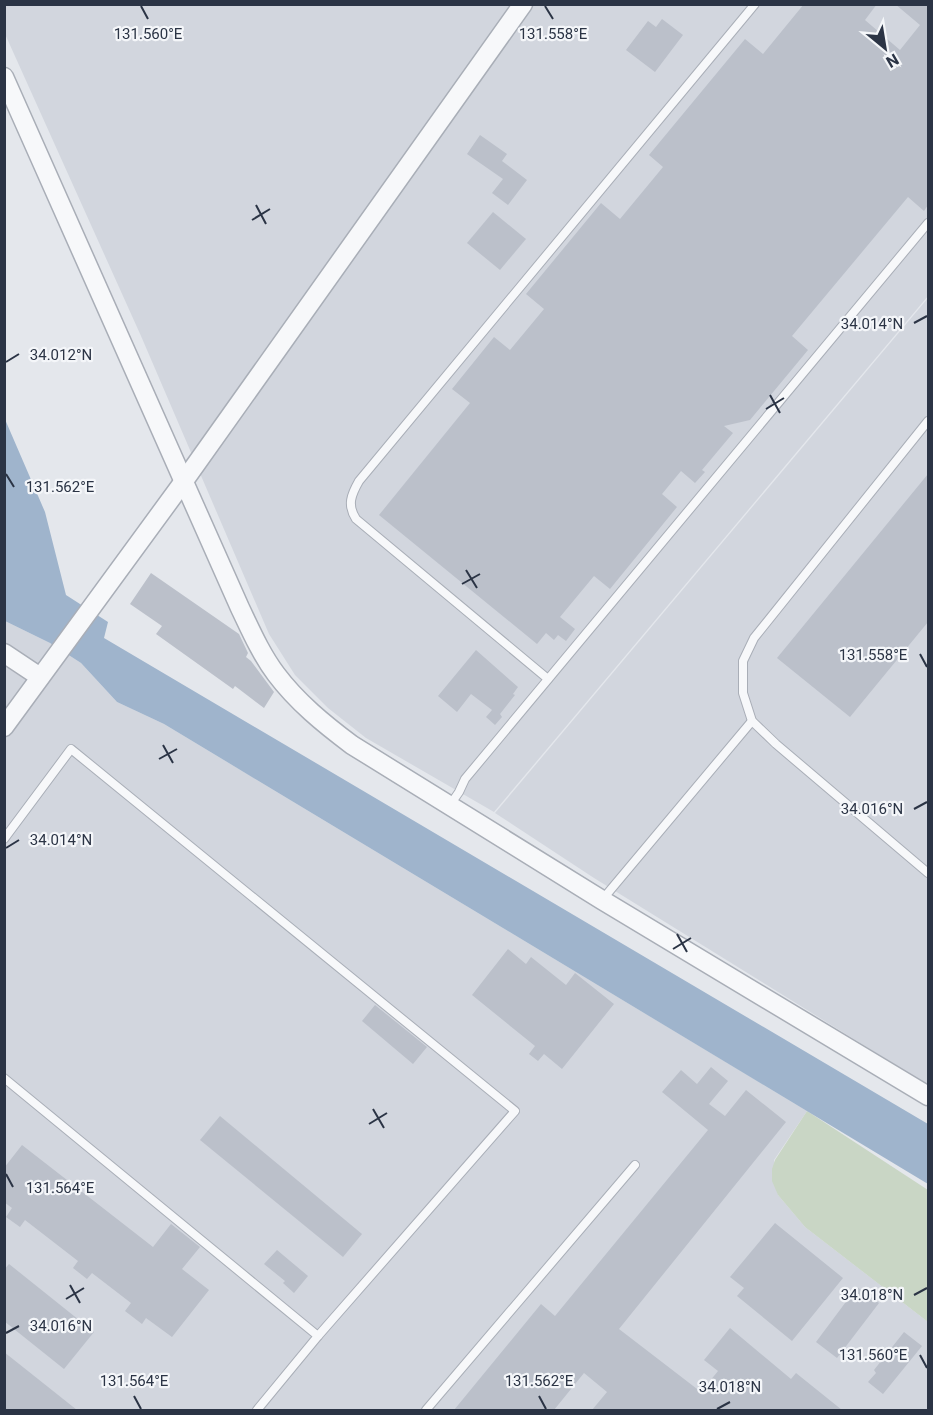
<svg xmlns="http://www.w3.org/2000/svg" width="933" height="1415" viewBox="0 0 933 1415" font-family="Roboto,sans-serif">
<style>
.built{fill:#d2d6de}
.green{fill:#c9d6c5}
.water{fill:#9fb4cc}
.building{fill:#bbc0ca}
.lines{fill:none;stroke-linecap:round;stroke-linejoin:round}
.service-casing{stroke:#a9aeb7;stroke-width:10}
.tertiary-casing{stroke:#a9aeb7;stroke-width:21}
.service{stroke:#f7f8fa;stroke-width:8}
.tertiary{stroke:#f7f8fa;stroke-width:18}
.ticks{fill:none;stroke:#2b3445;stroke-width:2}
.ticks-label{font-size:15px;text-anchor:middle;fill:#2b3445;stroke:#f4f6f9;stroke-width:4.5;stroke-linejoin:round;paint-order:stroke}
</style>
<rect width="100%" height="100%" fill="#e4e7ec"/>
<!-- built -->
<g class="built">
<path d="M 4,5 L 928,5 L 928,296 L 494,812 L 366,738 L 328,708 L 295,675 L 269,634 L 141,336 L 5,34 Z"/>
<path d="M 928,298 L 928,1085 L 594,878 L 495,813 Z"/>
<path d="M 5,621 L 50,643 L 81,663 L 117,702 L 164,724 L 807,1111 L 774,1160 L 778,1195 L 805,1227 L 928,1322 L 928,1410 L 5,1410 Z"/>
</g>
<!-- green -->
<path class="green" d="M 807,1111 L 928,1190 L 928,1322 L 805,1227 L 778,1195 L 772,1181 L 772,1169 L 775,1160 Z"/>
<!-- water -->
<path class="water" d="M 4,417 L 45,512 L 66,595 L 108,622 L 104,638 L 928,1124 L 928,1184 L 164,724 L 117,702 L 81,663 L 50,643 L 5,621 Z"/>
<!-- building -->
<g class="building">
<path d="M 804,4 L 877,4 L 865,20 L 900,50 L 920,25 L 895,4 L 928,4 L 928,205 L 924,211 L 908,197 L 792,336 L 808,350 L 750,420 L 724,426 L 733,433 L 702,470 L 705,472 L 695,483 L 681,471 L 662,494 L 677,507 L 610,589 L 594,576 L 560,617 L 575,629 L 566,641 L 558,635 L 554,640 L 546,633 L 537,644 L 379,515 L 470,403 L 452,389 L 494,337 L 510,350 L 544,309 L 526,294 L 601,203 L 620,219 L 663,167 L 649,155 L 745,39 L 763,54 Z"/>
<path d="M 662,19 L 683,35 L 655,72 L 626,50 L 648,21 L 656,27 Z"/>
<path d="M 480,135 L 507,154 L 502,161 L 527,180 L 508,205 L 492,193 L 503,179 L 467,154 Z"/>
<path d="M 493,212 L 526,239 L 500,270 L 467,243 Z"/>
<path d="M 928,474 L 928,622 L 850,717 L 777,658 Z"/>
<path d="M 151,573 L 239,634 L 248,653 L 246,657 L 251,661 L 274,692 L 264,708 L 235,686 L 233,689 L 156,634 L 162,626 L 130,604 Z"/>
<path d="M 476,650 L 518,687 L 513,694 L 515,695 L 500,714 L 502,717 L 495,725 L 486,717 L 492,710 L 471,694 L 457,712 L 438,696 Z"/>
<path d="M 508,949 L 526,964 L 531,957 L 566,985 L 575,973 L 614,1004 L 562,1069 L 544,1054 L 538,1061 L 529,1054 L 535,1046 L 472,995 Z"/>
<path d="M 375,1005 L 427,1047 L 413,1064 L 362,1021 Z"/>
<path d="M 711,1067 L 728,1081 L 709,1104 L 725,1116 L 746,1090 L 786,1122 L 619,1329 L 701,1392 L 718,1371 L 704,1360 L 730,1328 L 791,1379 L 796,1373 L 842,1410 L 592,1410 L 607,1392 L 584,1373 L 554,1410 L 454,1410 L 541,1304 L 555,1316 L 708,1130 L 662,1092 L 681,1070 L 697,1084 Z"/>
<path d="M 220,1116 L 362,1234 L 343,1257 L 200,1140 Z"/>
<path d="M 22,1145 L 153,1247 L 171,1224 L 200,1247 L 182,1269 L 209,1290 L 172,1337 L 146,1318 L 142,1324 L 125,1311 L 131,1303 L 92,1273 L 87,1279 L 73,1268 L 78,1261 L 25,1220 L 20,1227 L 6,1217 L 12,1208 L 4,1202 L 4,1168 Z"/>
<path d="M 775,1223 L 843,1278 L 792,1341 L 737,1296 L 744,1288 L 730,1277 Z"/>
<path d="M 277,1250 L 308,1276 L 294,1293 L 283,1283 L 285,1281 L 264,1264 Z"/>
<path d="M 9,1264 L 94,1332 L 64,1369 L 4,1321 L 4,1270 Z"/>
<path d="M 857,1287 L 879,1303 L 837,1358 L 816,1342 Z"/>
<path d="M 904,1332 L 922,1346 L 883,1394 L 868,1382 L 876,1373 L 874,1370 Z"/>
<path d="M 4,1352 L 77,1410 L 4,1410 Z"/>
</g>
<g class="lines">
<defs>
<g id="service">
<path d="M 928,421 L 754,638 L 743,661 L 743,693 L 752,721 L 776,744 L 928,873"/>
<path d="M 548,679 L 356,519 C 347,505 351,495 359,481 L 755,4"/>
<path d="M 450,805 L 459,792 L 465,779 L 928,223"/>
<path d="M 4,839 L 71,749 L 515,1111 L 318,1336 L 257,1410"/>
<path d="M 602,900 L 752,721"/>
<path d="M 4,1078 L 318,1336"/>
<path d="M 426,1410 L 635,1165"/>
</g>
<g id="tertiary">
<path d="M 4,77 L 240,608 C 251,631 261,654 276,674 C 297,702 324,724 352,745 L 602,900 L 928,1096"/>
<path d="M 4,653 L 40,677"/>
<path d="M 4,727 L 184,481 L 523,4"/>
</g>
</defs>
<!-- service casing -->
<use href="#service" class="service-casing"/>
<!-- tertiary casing -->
<use href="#tertiary" class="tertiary-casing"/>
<!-- service -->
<use href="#service" class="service"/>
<!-- tertiary -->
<use href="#tertiary" class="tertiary"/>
</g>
<!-- ticks -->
<path class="ticks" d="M 141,6 L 148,19M 545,6 L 553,19M 256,205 L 266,224M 252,220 L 270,209M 914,323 L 927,316M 6,362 L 19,354M 770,395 L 780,413M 766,409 L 784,398M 6,474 L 14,487M 466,570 L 477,588M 462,584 L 480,574M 920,654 L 927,667M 163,745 L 173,763M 159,759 L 177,749M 914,809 L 927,802M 6,848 L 19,840M 677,934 L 687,952M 673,949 L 691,938M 373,1109 L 384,1128M 369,1124 L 387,1113M 6,1174 L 13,1187M 70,1285 L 80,1303M 914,1295 L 927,1288M 66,1299 L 84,1288M 6,1333 L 19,1326M 920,1355 L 927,1368M 134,1396 L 141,1409M 539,1396 L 546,1409M 717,1409 L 730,1402"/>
<g class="ticks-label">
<text x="148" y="39">131.560°E</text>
<text x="553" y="39">131.558°E</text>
<text x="872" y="329">34.014°N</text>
<text x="61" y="360">34.012°N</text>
<text x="60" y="492">131.562°E</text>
<text x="873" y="660">131.558°E</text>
<text x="872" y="814">34.016°N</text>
<text x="61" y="845">34.014°N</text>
<text x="60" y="1193">131.564°E</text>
<text x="872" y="1300">34.018°N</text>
<text x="61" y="1331">34.016°N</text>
<text x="873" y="1360">131.560°E</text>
<text x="134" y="1386">131.564°E</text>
<text x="539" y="1386">131.562°E</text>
<text x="730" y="1392">34.018°N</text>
</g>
<!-- border -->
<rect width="933" height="1415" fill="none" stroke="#2b3445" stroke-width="12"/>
<!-- north arrow -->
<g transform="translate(885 48) rotate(150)" stroke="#f4f6f9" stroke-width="4.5" paint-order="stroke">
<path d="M0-4.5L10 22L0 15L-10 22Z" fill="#2b3445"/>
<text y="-9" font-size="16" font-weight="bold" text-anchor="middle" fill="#2b3445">N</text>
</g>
</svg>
